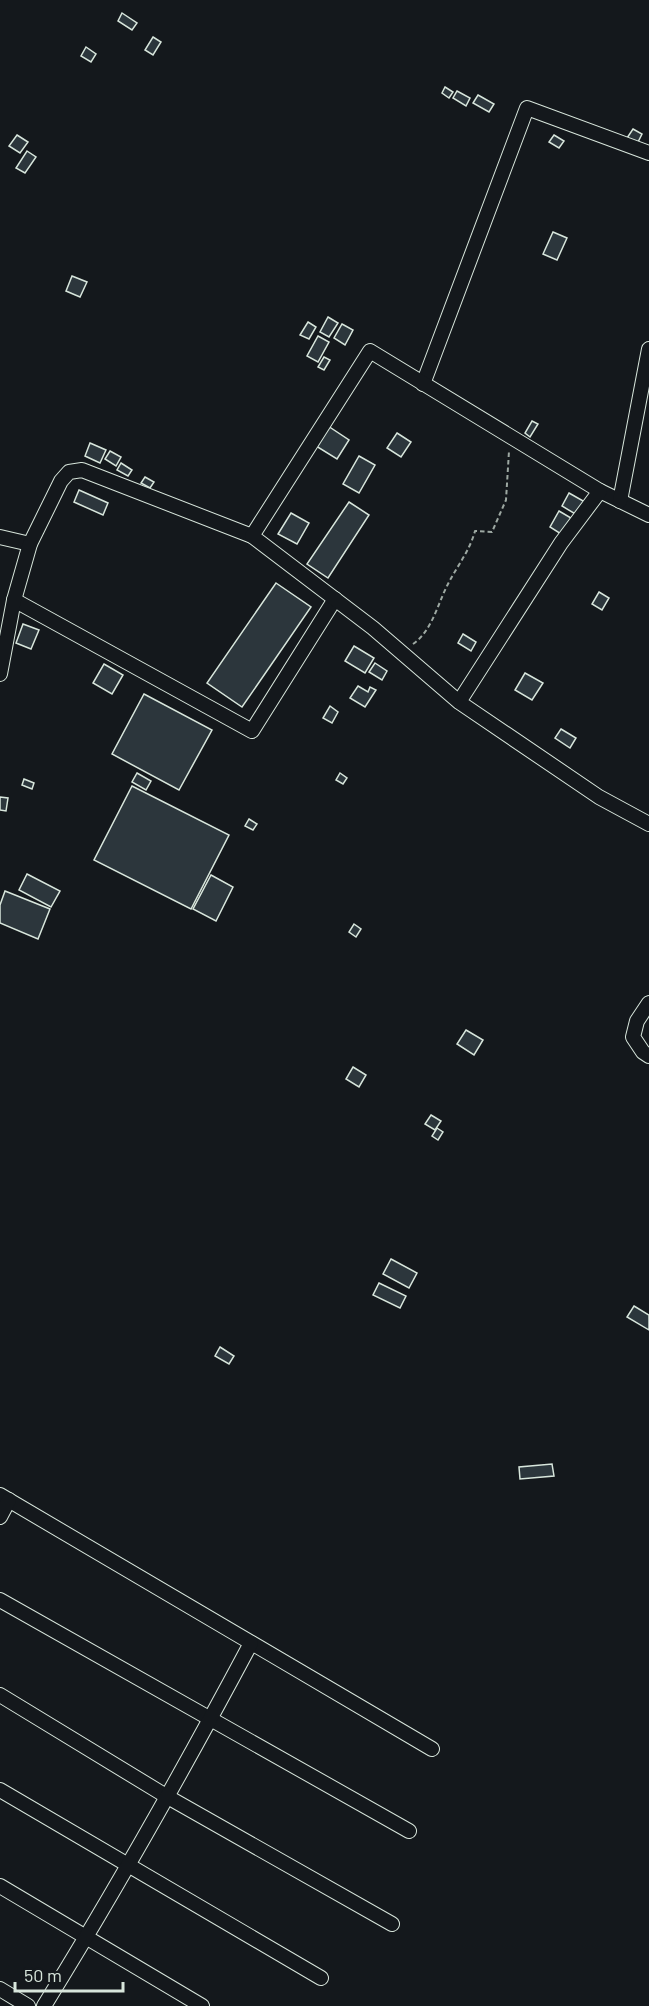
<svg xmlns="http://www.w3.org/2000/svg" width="649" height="2006" viewBox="0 0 649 2006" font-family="Barlow,sans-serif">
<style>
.building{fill:#2c363c;stroke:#d8e6dc;stroke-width:1.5}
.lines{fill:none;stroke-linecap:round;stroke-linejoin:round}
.street-casing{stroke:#d8e6dc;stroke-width:16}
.path{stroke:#9da8a2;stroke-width:2;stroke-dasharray:4.5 3;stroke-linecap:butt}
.street{stroke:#14181c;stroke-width:14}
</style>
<rect width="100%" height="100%" fill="#14181c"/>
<!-- building -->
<g class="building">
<path d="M 122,13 L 137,23 L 132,30 L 118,21 Z"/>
<path d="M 153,37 L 161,42 L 153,55 L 145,50 Z"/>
<path d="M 86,47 L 96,54 L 91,62 L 81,56 Z"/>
<path d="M 445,87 L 453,92 L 449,98 L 442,93 Z"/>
<path d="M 457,91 L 470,98 L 466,106 L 453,98 Z"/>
<path d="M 478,95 L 494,104 L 489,112 L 473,103 Z"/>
<path d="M 633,129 L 642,134 L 637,144 L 627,138 Z"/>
<path d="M 17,135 L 28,142 L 20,153 L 9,146 Z"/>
<path d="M 554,135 L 564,141 L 559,148 L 549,142 Z"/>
<path d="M 27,151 L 36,157 L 25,173 L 16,168 Z"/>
<path d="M 553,232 L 567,238 L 557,260 L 543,254 Z"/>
<path d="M 72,276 L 87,282 L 80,297 L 66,291 Z"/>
<path d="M 328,317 L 338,323 L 329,337 L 320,332 Z"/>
<path d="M 308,322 L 316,327 L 309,339 L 300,335 Z"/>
<path d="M 342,324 L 353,330 L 345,345 L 334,338 Z"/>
<path d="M 318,336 L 329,342 L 318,362 L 307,356 Z"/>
<path d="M 324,357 L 330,360 L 324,370 L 318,367 Z"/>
<path d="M 532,421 L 538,424 L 530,437 L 525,433 Z"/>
<path d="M 328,426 L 349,440 L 337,459 L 316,446 Z"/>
<path d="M 397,433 L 411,442 L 401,457 L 387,448 Z"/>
<path d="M 90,443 L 106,450 L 100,463 L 85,456 Z"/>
<path d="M 110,451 L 121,457 L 116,466 L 105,459 Z"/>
<path d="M 359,456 L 375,465 L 359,493 L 343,484 Z"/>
<path d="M 121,463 L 132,470 L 128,476 L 117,470 Z"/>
<path d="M 145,477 L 154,482 L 150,488 L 141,483 Z"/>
<path d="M 79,490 L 108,503 L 103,515 L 74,502 Z"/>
<path d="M 569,493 L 585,502 L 577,515 L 562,506 Z"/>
<path d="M 349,502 L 369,515 L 328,578 L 307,564 Z"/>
<path d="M 559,511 L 571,518 L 561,534 L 550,527 Z"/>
<path d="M 291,513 L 309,523 L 297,544 L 278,534 Z"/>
<path d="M 276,583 L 311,607 L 242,707 L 207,683 Z"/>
<path d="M 599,592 L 609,598 L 602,610 L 592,604 Z"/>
<path d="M 23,624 L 39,630 L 31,649 L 16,643 Z"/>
<path d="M 463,634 L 476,642 L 471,651 L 458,643 Z"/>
<path d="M 354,646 L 374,658 L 365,673 L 345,661 Z"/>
<path d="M 375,663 L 387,671 L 382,680 L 369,672 Z"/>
<path d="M 104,664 L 123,675 L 112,694 L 93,683 Z"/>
<path d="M 525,673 L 543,683 L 532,700 L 515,690 Z"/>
<path d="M 358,686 L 368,692 L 370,687 L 376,690 L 365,707 L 350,698 Z"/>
<path d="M 144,694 L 212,730 L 179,790 L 112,754 Z"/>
<path d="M 330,706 L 338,712 L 332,723 L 323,718 Z"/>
<path d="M 561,729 L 576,738 L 570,748 L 555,738 Z"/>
<path d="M 137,773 L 151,781 L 146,790 L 132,782 Z"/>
<path d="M 340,773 L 347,778 L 343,784 L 336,780 Z"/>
<path d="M 24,779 L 34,783 L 32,789 L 22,785 Z"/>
<path d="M 132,786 L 229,835 L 191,909 L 94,860 Z"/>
<path d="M 0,797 L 8,798 L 6,811 L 0,810 Z"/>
<path d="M 249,819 L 257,824 L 253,830 L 245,826 Z"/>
<path d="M 27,874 L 60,891 L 51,907 L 19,890 Z"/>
<path d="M 211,875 L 233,887 L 216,921 L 193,909 Z"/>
<path d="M 5,891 L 50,909 L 38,939 L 0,923 L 0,905 Z"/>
<path d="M 354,924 L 361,929 L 356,937 L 349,932 Z"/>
<path d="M 466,1030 L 483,1040 L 474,1055 L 457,1044 Z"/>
<path d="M 353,1067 L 366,1075 L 359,1087 L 346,1079 Z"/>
<path d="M 431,1115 L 441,1121 L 435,1130 L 425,1124 Z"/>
<path d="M 437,1128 L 443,1132 L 438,1140 L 432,1136 Z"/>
<path d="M 391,1259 L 417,1273 L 409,1288 L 383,1274 Z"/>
<path d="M 379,1283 L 406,1296 L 400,1308 L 373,1295 Z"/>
<path d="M 634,1306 L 649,1315 L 649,1330 L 627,1317 Z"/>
<path d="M 220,1347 L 234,1356 L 229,1364 L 215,1356 Z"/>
<path d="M 552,1464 L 554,1476 L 520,1479 L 519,1467 Z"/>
</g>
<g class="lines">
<defs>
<g id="street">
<path d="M 423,384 L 527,108 L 649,153"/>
<path d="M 600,491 L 649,515"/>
<path d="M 620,501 L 649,349"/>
<path d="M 0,537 L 30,544"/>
<path d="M 14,600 L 252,731 L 335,599"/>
<path d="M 0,674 L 14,600 L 30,544 L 61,481 L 69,472 L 82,470 L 252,536"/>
<path d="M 459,702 L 561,543 L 600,491 L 370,351 L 252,536 L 373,628 L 459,702 L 599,797 L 649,824"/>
<path d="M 649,1003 L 637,1021 L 633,1037 L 643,1052 L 649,1056"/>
<path d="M 0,1495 L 432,1749"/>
<path d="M 0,1517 L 9,1500"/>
<path d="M 0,1600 L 409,1831"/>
<path d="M 0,1695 L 166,1796 L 392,1924"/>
<path d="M 0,1790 L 321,1978"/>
<path d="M 0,1886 L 202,2006"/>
<path d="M 0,1989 L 28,2006"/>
<path d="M 44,2006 C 117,1888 186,1765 251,1643"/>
</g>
</defs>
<!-- street casing -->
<use href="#street" class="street-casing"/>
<!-- path -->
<path class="path" d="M 413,644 C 433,630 438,602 449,582 C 458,565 470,550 475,531 L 492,532 L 506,500 L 509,451"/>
<!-- street -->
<use href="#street" class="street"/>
</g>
<!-- scale -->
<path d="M15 1982v9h108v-9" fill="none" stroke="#d8e6dc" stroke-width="3"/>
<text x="24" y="1982" font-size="18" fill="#d8e6dc" stroke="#14181c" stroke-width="4.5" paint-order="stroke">50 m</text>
</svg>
